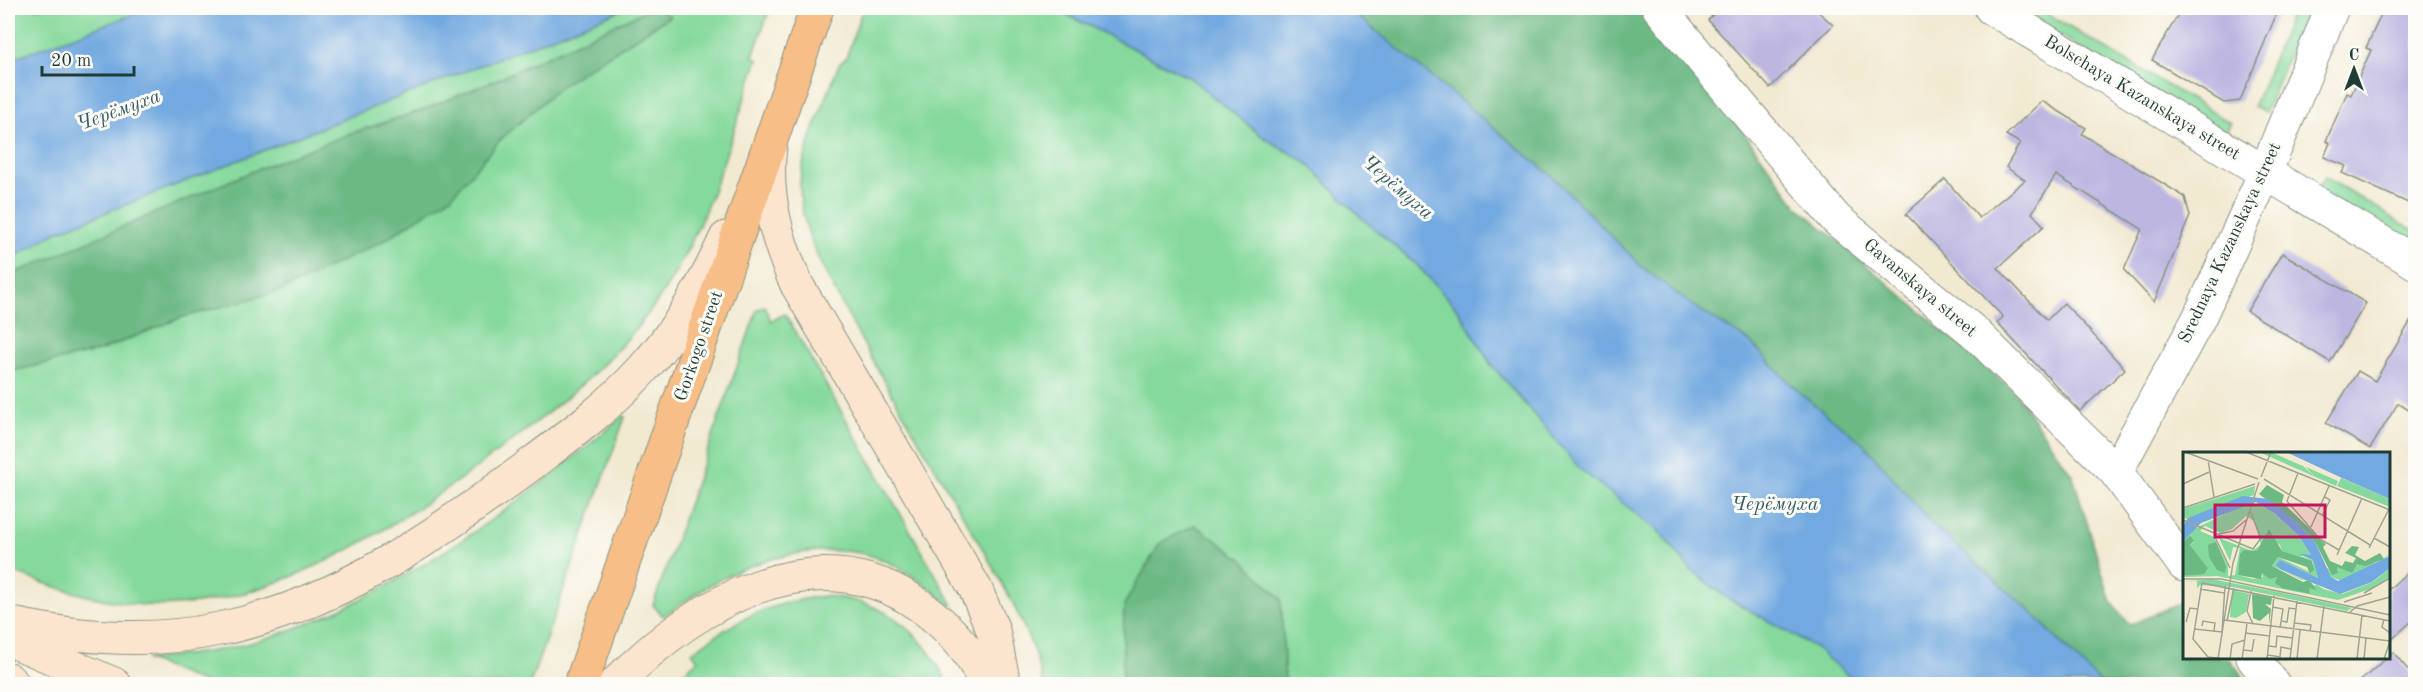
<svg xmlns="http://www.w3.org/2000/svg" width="2423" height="692" viewBox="0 0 2423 692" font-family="'Old Standard TT',serif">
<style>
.green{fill:#85d99c;stroke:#528b68;stroke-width:1.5}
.forest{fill:#6cb984;stroke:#467b5c;stroke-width:1.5}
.water{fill:#72a9e0;stroke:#48738a;stroke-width:1.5}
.building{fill:#bcb6e1}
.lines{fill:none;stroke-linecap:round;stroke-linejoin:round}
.minor-casing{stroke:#889382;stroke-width:35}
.secondary-casing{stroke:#889382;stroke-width:35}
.primary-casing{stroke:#889382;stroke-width:35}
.minor{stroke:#fff;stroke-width:33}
.secondary{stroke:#fce5cf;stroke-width:33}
.primary{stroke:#f7be87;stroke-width:33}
.labels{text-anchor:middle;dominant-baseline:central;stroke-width:6;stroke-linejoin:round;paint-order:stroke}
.street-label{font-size:18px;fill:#1f3d34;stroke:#fdfcf7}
.water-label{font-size:20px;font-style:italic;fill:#385d68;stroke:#fdfcf7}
.inset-road{fill:none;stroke:#9ea492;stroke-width:1.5}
.view{fill:#c2185b;fill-opacity:0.15;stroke:#c2185b;stroke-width:3}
.inset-edge{fill:none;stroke:#1f3d34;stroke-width:3}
</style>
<rect width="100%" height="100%" fill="#fdfcf7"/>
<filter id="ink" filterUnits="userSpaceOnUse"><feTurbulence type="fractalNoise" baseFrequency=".0167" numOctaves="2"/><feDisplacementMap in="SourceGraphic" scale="12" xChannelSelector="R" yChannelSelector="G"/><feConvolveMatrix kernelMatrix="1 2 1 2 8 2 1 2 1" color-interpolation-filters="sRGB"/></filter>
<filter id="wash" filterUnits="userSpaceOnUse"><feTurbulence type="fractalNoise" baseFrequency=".008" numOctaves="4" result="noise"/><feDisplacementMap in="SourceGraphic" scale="24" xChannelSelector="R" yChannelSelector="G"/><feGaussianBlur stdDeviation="1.35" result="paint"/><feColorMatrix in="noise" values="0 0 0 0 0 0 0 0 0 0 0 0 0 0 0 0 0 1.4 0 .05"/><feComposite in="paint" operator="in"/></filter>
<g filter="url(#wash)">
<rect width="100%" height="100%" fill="#f2e9d1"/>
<!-- green -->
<g class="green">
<path d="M 8,8 L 151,8 L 8,60 Z"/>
<path d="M 626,8 L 651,8 L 498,79 L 423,110 L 346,135 L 8,276 L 8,261 L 56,232 Z"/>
<path d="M 658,8 L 770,8 L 753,56 L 758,59 C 731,136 709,222 664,291 C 622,356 561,404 500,450 C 411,517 291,598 176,605 C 120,609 60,590 8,570 L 8,372 L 99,351 L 180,318 L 451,197 L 499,141 L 563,84 L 669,17 Z"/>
<path d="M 861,8 L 1054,8 L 1189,77 L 1263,137 L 1306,162 L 1365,221 L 1417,265 L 1459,311 L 1491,365 L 1662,534 L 1691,570 L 1726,597 L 1813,646 L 1858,684 L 1285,684 L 1281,599 L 1125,605 L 1122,684 L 1043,684 C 1032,628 992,566 964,517 C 924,449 883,381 846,312 C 825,272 800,232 800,185 C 801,154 828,95 839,64 L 846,58 L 863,8 Z"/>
<path d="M 2014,8 L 2037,8 L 2231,123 L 2224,134 Z"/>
<path d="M 2294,8 L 2306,14 L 2265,112 L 2253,107 Z"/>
<path d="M 2325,177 L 2415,231 L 2415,249 L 2317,190 Z"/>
<path d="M 765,306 L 771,321 L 785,314 L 953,605 L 950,606 C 933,589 912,574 890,563 C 835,536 755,557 705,588 C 691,597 677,607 663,616 L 653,605 L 757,310 Z"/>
<path d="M 623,416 L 625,417 L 530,684 L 207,684 L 146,659 C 182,656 218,652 254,642 C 284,634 314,621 343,608 C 446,559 537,490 623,416 Z"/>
<path d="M 825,596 C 885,600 922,631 948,684 L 671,684 L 698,660 L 692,652 C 738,619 768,602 825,596 Z"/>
</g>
<!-- forest -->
<g class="forest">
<path d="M 651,8 L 658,8 L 670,16 L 563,84 L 499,141 L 451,197 L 383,241 L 283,290 L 180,318 L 99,351 L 8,372 L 8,276 L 260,168 L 346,135 L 423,110 L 498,79 Z"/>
<path d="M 1348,8 L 1633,8 L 1651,16 L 1733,118 L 1798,207 L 2014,391 L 2073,476 L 2111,602 L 2130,625 L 2184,601 L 2184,658 L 2229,658 L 2248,684 L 2101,684 L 2028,609 L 1930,523 L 1863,443 L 1801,394 L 1750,342 L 1696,308 L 1642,267 L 1552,176 Z"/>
<path d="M 1195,525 L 1242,559 L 1281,599 L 1285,684 L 1122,684 L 1124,605 L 1160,543 Z"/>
</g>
<!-- water -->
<g class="water">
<path d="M 151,8 L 626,8 L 56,232 L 8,261 L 8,60 Z"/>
<path d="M 1054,8 L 1348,8 L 1552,176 L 1642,267 L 1696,308 L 1750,342 L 1801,394 L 1863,443 L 1931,523 L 2028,609 L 2101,684 L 1858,684 L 1813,646 L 1726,597 L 1691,570 L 1662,534 L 1580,469 L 1491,364 L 1459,311 L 1417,265 L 1365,221 L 1306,162 L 1263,137 L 1189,77 Z"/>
</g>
<g id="blocks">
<!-- building -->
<g class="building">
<path d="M 1720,8 L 1814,8 L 1833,25 L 1770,88 L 1708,20 Z"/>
<path d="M 2182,8 L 2279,8 L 2240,101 L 2224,103 L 2152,60 Z"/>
<path d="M 2384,8 L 2415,8 L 2415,206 L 2342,173 L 2346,166 L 2324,157 L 2330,143 L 2326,141 L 2347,93 L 2351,95 L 2371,50 L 2366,48 Z"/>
<path d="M 2042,101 L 2086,128 L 2082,134 L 2185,197 L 2190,216 L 2154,302 L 2124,270 L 2142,229 L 2056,175 L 2032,213 L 2044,226 L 1998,268 L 2047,320 L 2064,303 L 2125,369 L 2080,411 L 1997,323 L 2003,317 L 1906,214 L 1945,179 L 1979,218 L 2025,180 L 2006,167 L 2020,143 L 2006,135 Z"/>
<path d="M 2282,253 L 2366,303 L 2330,362 L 2247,311 Z"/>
<path d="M 2415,314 L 2415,414 L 2398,403 L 2370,449 L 2326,423 L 2358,371 L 2375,381 Z"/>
<path d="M 2415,565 L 2415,618 L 2388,643 L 2388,590 Z"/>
<path d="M 2393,652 L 2415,678 L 2415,684 L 2357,684 Z"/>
</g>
</g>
</g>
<g filter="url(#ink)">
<use href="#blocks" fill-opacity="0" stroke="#889382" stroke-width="1.5"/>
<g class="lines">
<defs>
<g id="minor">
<path d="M 1659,8 L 1836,219 L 1973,331 L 2116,472 L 2184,565"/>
<path d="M 1991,8 L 2416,263"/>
<path d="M 2116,472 L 2199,318 L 2265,173 L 2332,8"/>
<path d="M 2253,658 L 2273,684"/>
</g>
<g id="secondary">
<path d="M 770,147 C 764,194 777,242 797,285 L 975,588 L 993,630 L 1004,684"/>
<path d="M 8,623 C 77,638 149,644 219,629 C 335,606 434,537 526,468 C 566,438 607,408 641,371 C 676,333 705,284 726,238"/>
<path d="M 8,639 L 114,684"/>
<path d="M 8,679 L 13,684"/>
<path d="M 615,684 C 693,605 813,531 919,605 C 947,625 972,651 985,684"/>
</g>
<path id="primary" d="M 581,684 L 817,8"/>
</defs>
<!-- minor casing -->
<use href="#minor" class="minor-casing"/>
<!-- secondary casing -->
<use href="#secondary" class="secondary-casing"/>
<!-- primary casing -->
<use href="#primary" class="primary-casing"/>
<!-- minor -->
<use href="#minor" class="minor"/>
<!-- secondary -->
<use href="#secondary" class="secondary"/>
<!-- primary -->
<use href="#primary" class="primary"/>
</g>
</g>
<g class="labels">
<!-- street labels -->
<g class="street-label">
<text transform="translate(2142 98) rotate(31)">Bolschaya Kazanskaya street</text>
<text transform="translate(2230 243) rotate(-65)">Srednaya Kazanskaya street</text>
<text transform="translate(1920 288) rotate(40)">Gavanskaya street</text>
<text transform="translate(699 346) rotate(-71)">Gorkogo street</text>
</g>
<!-- water labels -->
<g class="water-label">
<text transform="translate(119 111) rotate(-20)">Черёмуха</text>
<text transform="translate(1397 188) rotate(41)">Черёмуха</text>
<text x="1775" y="505">Черёмуха</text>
</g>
</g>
<!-- overview -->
<g transform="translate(2183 452)">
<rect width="207" height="207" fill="#f2e9d1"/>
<path d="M 76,0 L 90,1 L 120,14 L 131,24 L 123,15 L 155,29 L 153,34 ZM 158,26 L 207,47 L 207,55 L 154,34 ZM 72,34 L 71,43 L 4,67 L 0,65 L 0,57 ZM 67,50 L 86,57 L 116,84 L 128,103 L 117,104 L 130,108 L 135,126 L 97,108 L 99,118 L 119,128 L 125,126 L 140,137 L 159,142 L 190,130 L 207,116 L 207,125 L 190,136 L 155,148 L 34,124 L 0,125 L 25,116 L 7,93 L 11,90 L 7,83 L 11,77 ZM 63,64 L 71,69 L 78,93 L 69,99 L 36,86 L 47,109 L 50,95 L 57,96 L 52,123 L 45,124 L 45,114 L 31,85 L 17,79 L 22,74 L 38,81 L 49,77 ZM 83,85 L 97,93 L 99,99 L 130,110 L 129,121 L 95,105 L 89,114 L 134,133 L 124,135 L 127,142 L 103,136 L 91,123 L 86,127 L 79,120 L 80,125 L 70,127 L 55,123 L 57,107 L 74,100 ZM 207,102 L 196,112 L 159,129 L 148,125 L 143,116 L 155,119 L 154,115 L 163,115 L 167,121 L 174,112 L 194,111 ZM 28,127 L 90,139 L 169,156 L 164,159 L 50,135 L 17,133 L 14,136 L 14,129 L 0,130 ZM 49,138 L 66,142 L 63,160 L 53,166 L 47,165 Z" fill="#85d99c" fill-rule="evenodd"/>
<path d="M 84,33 L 101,43 L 99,50 L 143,92 L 140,95 L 147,109 L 159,114 L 162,109 L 170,111 L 173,106 L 162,101 L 169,94 L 176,95 L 172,103 L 182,109 L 197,101 L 201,107 L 183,114 L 174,112 L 169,121 L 154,115 L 155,121 L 149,123 L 133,92 L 117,73 L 76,42 ZM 86,77 L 99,99 L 129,109 L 131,118 L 127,122 L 124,115 L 95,105 L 89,114 L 120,130 L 126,128 L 134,138 L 126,136 L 127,142 L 99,136 L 92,131 L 94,125 L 86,127 L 79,121 L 78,127 L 55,123 L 57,102 L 61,98 L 74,99 ZM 7,83 L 11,89 L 7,93 L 25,116 L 21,122 L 0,124 L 0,90 ZM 33,90 L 43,114 L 42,121 L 34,118 L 26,105 L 25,93 ZM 69,142 L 89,145 L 88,153 L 82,152 L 88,157 L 86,172 L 86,161 L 77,169 L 70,166 Z" fill="#6cb984"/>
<path d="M 103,0 L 207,0 L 207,47 L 159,26 ZM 60,44 L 85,47 L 117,73 L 133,92 L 148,125 L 155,129 L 207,104 L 207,116 L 189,130 L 157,142 L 99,118 L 93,113 L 97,108 L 135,126 L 130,108 L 116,102 L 128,103 L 116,84 L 91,61 L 73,50 L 18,71 L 0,90 L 0,74 L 5,66 Z" fill="#72a9e0"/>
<path class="inset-road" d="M 2,0 L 75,27M 63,0 L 207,58M 25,8 L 31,45M 115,21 L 104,49 L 137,87 L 156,98M 78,25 L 88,0M 81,27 L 187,93M 0,32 L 26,20M 0,56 L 72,32M 139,64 L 147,48 L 142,45M 0,68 L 70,97 L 78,86 L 67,59M 128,75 L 146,34M 36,82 L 50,79 L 63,68M 31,83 L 47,116M 191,86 L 207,95M 186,96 L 206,57M 154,103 L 179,46M 0,127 L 38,127 L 207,163M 17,137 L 41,141M 68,139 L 64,159 L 70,172M 181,141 L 207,126M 161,150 L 189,141M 90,155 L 100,157 L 97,176M 167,160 L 174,154 L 207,145M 201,167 L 199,175 L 207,181M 41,168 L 207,189M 44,169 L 51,136M 99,169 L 104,170 L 106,156 L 113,157M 3,170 L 7,156 L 14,157M 112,171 L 128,173 L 127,179M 19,174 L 20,169 L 32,171 L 31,179M 11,177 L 39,180 L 42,134M 62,181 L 87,184M 86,194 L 93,195 L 94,184 L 110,186M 60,198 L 69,199 L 71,187M 85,203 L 97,205 L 98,195 L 108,197M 35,207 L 50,111 L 76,30M 44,207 L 25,205 L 10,187 L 19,131 L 207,169M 47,207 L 49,192 L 62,188M 59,207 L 64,172M 84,207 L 91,144M 107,207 L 114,149M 114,207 L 117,178M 134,207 L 141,154M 174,207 L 179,163M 181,207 L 183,186M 201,207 L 207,189"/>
<path class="view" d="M 32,53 L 142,53 L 142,85 L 32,85 Z"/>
<rect width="207" height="207" class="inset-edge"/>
</g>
<!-- margin -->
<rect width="2423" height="692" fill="none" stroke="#fdfcf7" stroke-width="30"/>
<!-- north arrow -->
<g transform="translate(2354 69)" stroke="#fdfcf7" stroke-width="4.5" paint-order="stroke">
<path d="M0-4.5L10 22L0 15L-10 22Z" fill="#1f3d34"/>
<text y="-9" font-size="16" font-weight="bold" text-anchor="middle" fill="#1f3d34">С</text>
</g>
<!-- scale -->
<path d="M42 66v9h92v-9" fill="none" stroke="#1f3d34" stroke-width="3"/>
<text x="51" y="66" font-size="18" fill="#1f3d34" stroke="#fdfcf7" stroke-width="4.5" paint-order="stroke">20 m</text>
</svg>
